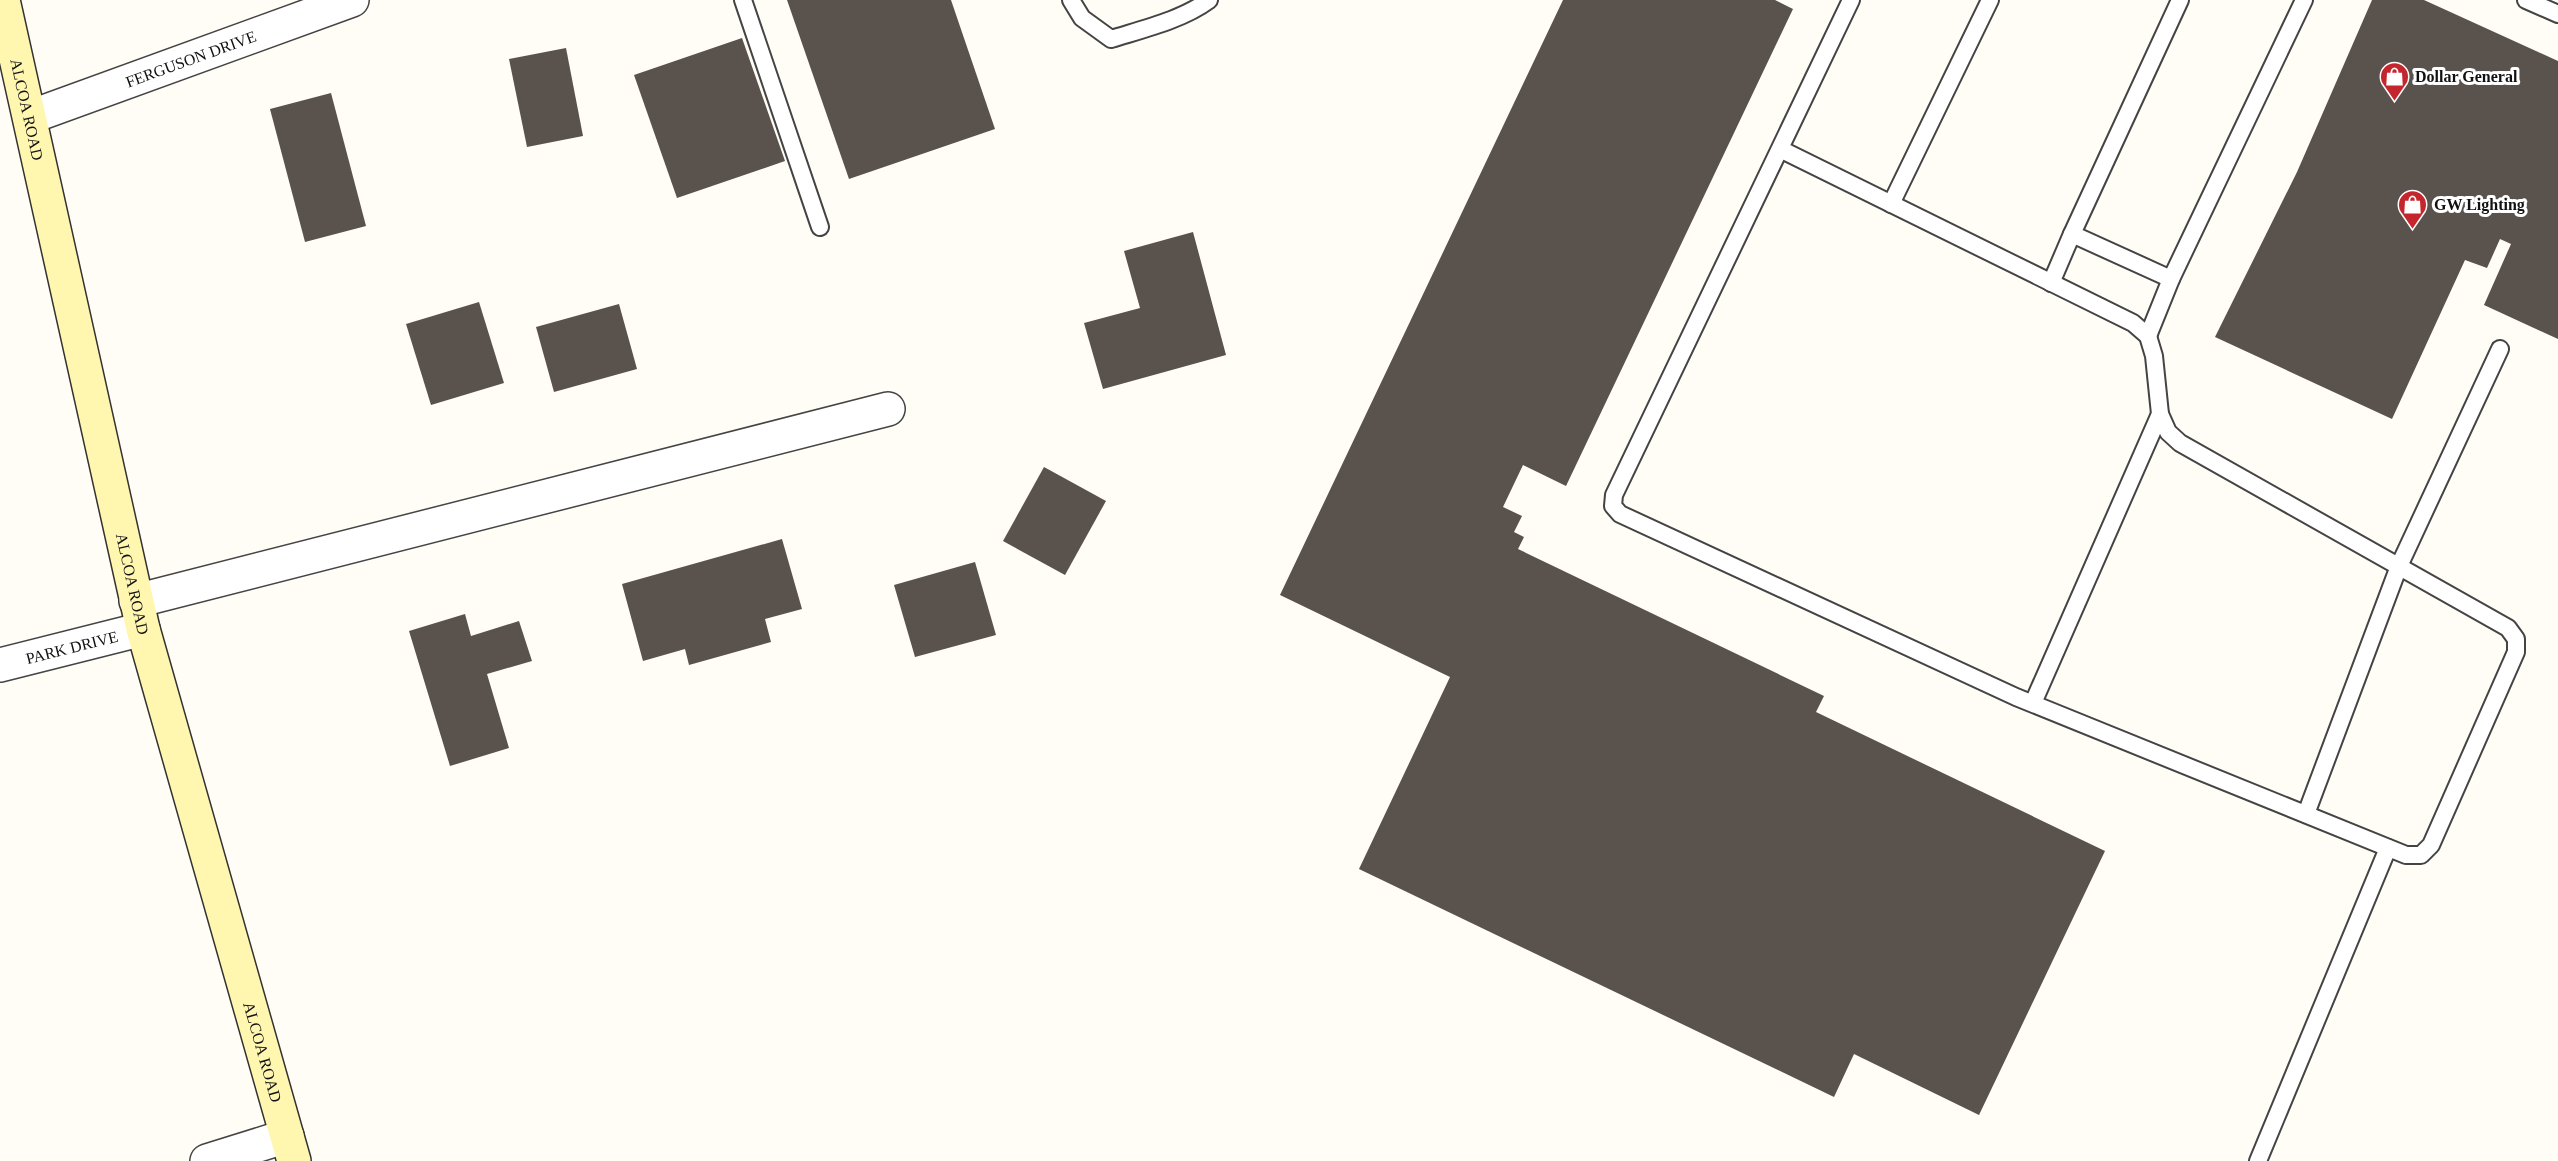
<svg xmlns="http://www.w3.org/2000/svg" width="2558" height="1161" viewBox="0 0 2558 1161" font-family="Georgia,serif">
<style>
.building{fill:#5a524d}
.lines{fill:none;stroke-linecap:round;stroke-linejoin:round}
.service-casing{stroke:#444;stroke-width:20}
.minor-casing{stroke:#444;stroke-width:36}
.tertiary-casing{stroke:#444;stroke-width:36}
.secondary-casing{stroke:#333;stroke-width:36}
.service{stroke:#fff;stroke-width:16}
.minor{stroke:#fff;stroke-width:33}
.tertiary{stroke:#fff;stroke-width:33}
.secondary{stroke:#fff6b0;stroke-width:33}
.labels{text-anchor:middle;dominant-baseline:central;stroke-width:6;stroke-linejoin:round;paint-order:stroke}
.street-label{font-size:16px;fill:#111;stroke:#fff}
.poi-label{font-size:16px;font-weight:bold;fill:#111;stroke:#fff;text-anchor:start}
</style>
<rect width="100%" height="100%" fill="#fffdf5"/>
<!-- building -->
<g class="building">
<path d="M 787,0 L 951,0 L 995,129 L 849,179 Z"/>
<path d="M 1563,0 L 1775,0 L 1793,9 L 1566,486 L 1523,465 L 1503,507 L 1522,516 L 1514,532 L 1524,537 L 1518,549 L 1824,696 L 1816,712 L 2105,851 L 1979,1115 L 1854,1054 L 1834,1097 L 1359,869 L 1450,677 L 1280,595 Z"/>
<path d="M 2372,0 L 2424,0 L 2558,61 L 2558,339 L 2484,305 L 2511,244 L 2500,239 L 2487,268 L 2465,260 L 2392,419 L 2215,337 L 2297,172 Z"/>
<path d="M 742,38 L 785,161 L 677,198 L 634,75 Z"/>
<path d="M 566,48 L 583,136 L 527,147 L 509,59 Z"/>
<path d="M 331,93 L 366,226 L 305,242 L 270,109 Z"/>
<path d="M 1193,232 L 1226,355 L 1103,389 L 1084,323 L 1140,308 L 1124,251 Z"/>
<path d="M 479,302 L 504,383 L 431,405 L 406,324 Z"/>
<path d="M 619,304 L 637,369 L 554,392 L 536,327 Z"/>
<path d="M 1044,467 L 1106,501 L 1065,575 L 1003,541 Z"/>
<path d="M 782,539 L 802,609 L 765,619 L 771,642 L 689,665 L 685,649 L 643,661 L 622,584 Z"/>
<path d="M 975,562 L 996,635 L 915,657 L 894,585 Z"/>
<path d="M 465,614 L 471,636 L 519,621 L 532,661 L 487,674 L 509,748 L 450,766 L 409,631 Z"/>
</g>
<g class="lines">
<defs>
<g id="service">
<path d="M 743,0 L 820,227"/>
<path d="M 1071,0 L 1082,18 L 1111,39 C 1143,29 1182,20 1209,0"/>
<path d="M 2526,0 L 2558,14"/>
<path d="M 1780,149 L 2133,323 L 2148,336 L 2154,356 L 2160,414 L 2168,432 L 2180,443 L 2508,628 L 2516,639 L 2516,652 L 2431,845 L 2421,855 L 2406,855 L 2016,697 L 1620,514 L 1613,506 L 1614,495 L 1851,0"/>
<path d="M 1891,204 L 1990,0"/>
<path d="M 2171,279 L 2072,234 L 2180,0"/>
<path d="M 2051,283 L 2072,234"/>
<path d="M 2148,336 L 2171,279 L 2304,0"/>
<path d="M 2033,703 L 2160,414"/>
<path d="M 2306,814 L 2399,566 L 2500,349"/>
<path d="M 2258,1161 L 2388,848"/>
</g>
<g id="minor">
<path d="M 136,601 L 888,409"/>
<path id="s1" d="M 0,665 L 143,629"/>
<path d="M 207,1161 L 287,1136"/>
</g>
<g id="tertiary">
<path id="s2" d="M 30,117 L 352,0"/>
</g>
<g id="secondary">
<path id="s3" d="M 3,0 L 143,629 L 294,1161"/>
</g>
</defs>
<!-- service casing -->
<use href="#service" class="service-casing"/>
<!-- minor casing -->
<use href="#minor" class="minor-casing"/>
<!-- tertiary casing -->
<use href="#tertiary" class="tertiary-casing"/>
<!-- secondary casing -->
<use href="#secondary" class="secondary-casing"/>
<!-- service -->
<use href="#service" class="service"/>
<!-- minor -->
<use href="#minor" class="minor"/>
<!-- tertiary -->
<use href="#tertiary" class="tertiary"/>
<!-- secondary -->
<use href="#secondary" class="secondary"/>
</g>
<!-- icons -->
<defs>
<symbol id="shop-pin" viewBox="-11 -11 22 30"><path d="M0 17L-7.5 6A9.5 9.5 0 1 1 7.5 6Z" fill="#c4262e" stroke="#fff"/><path d="M-5-2.5h2.3a2.7 3.5 0 0 1 5.4 0H5L5.5 6h-11ZM-1.5-2.5h3a1.5 2.3 0 0 0-3 0Z" fill="#fff"/></symbol>
</defs>
<g fill-rule="evenodd">
<use href="#shop-pin" x="2378" y="60" width="33" height="45"/>
<use href="#shop-pin" x="2396" y="188" width="33" height="45"/>
</g>
<g class="labels">
<!-- street labels -->
<g class="street-label">
<text stroke="none"><textPath href="#s2" startOffset="171">FERGUSON DRIVE</textPath></text>
<text stroke="none"><textPath href="#s3" startOffset="112">ALCOA ROAD</textPath></text>
<text stroke="none"><textPath href="#s3" startOffset="598">ALCOA ROAD</textPath></text>
<text stroke="none"><textPath href="#s1" startOffset="74">PARK DRIVE</textPath></text>
<text stroke="none"><textPath href="#s3" startOffset="1084">ALCOA ROAD</textPath></text>
</g>
<!-- poi labels -->
<g class="poi-label">
<text x="2415" y="76">Dollar General</text>
<text x="2434" y="204">GW Lighting</text>
</g>
</g>
</svg>
